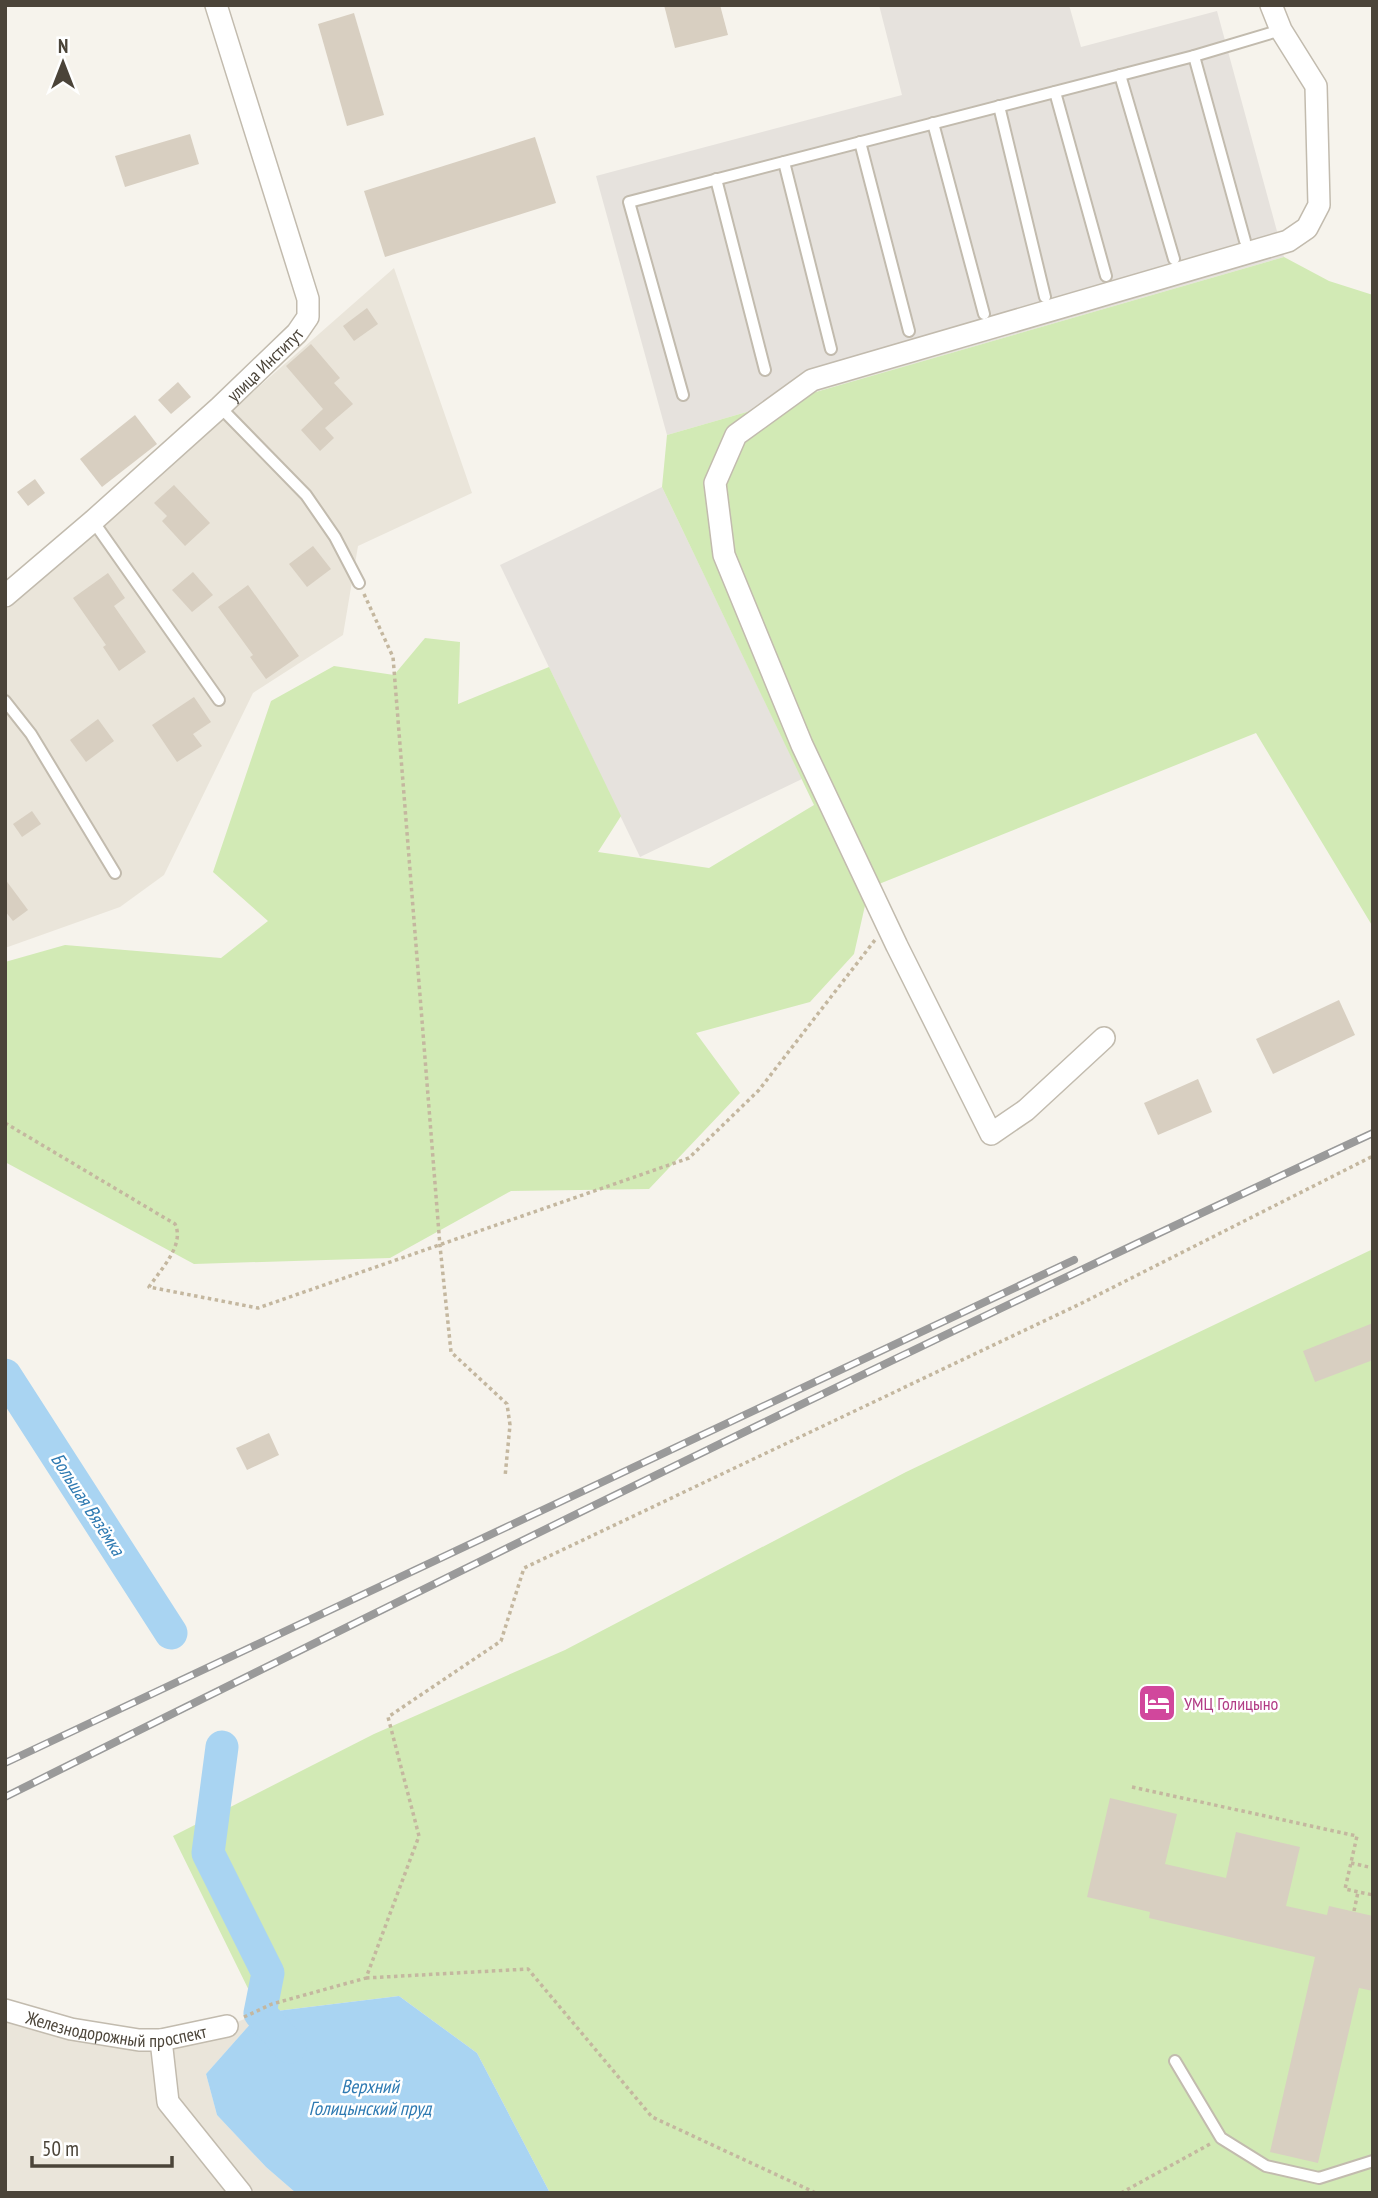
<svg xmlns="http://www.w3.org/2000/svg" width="1378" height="2198" viewBox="0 0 1378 2198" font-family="'PT Sans Narrow',sans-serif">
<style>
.residential{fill:#eae5da}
.industrial{fill:#e6e2dd}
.green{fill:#d2eab5}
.water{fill:#a9d4f2}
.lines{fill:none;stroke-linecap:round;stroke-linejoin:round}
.river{stroke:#a9d4f2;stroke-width:33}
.building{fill:#d8cfc1}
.lane-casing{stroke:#c2bbae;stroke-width:14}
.street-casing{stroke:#c2bbae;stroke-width:24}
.path{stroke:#c4b79f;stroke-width:3.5;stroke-dasharray:3.5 3.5;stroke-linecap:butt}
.lane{stroke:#fff;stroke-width:10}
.street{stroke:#fff;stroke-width:21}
.rail-casing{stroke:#9a9a9a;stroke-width:8}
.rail{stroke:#fff;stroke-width:5;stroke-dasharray:16;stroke-linecap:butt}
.labels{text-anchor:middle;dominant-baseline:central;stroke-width:5;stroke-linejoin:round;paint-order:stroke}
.street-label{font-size:18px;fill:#4b4439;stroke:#fff}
.hotel-label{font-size:18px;fill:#b23c85;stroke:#fff;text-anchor:start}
.water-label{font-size:19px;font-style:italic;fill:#2e7ab2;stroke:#fff}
</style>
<rect width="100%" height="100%" fill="#f6f3ec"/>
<!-- residential -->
<g class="residential">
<path d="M 394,268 L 472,493 L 358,546 L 343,635 L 253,693 L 164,875 L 120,907 L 5,948 L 5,610 Z"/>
<path d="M 5,2010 L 139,2040 L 227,2026 L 260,2013 L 206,2074 L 217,2115 L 266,2167 L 296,2193 L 5,2193 Z"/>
</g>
<!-- industrial -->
<g class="industrial">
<path d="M 879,5 L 1069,5 L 1081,47 L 1217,11 L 1284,257 L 667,435 L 596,176 L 902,95 Z"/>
<path d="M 662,487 L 802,779 L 640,857 L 500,565 Z"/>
</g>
<!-- green -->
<g class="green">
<path d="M 1284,257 L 1329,281 L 1373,295 L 1373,927 L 1256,733 L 869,888 L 854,954 L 810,1002 L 696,1033 L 740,1093 L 649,1189 L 511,1191 L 390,1258 L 194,1264 L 5,1162 L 5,962 L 65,945 L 221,958 L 268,921 L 213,872 L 271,701 L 334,666 L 394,675 L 425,638 L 460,642 L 458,704 L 549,667 L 621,816 L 598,852 L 709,868 L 814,805 L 662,487 L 667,435 Z"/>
<path d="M 1373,1249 L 1373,2193 L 550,2193 L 477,2053 L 399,1996 L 260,2013 L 173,1836 L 374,1734 L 565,1650 L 906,1472 Z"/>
</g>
<!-- water -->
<path class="water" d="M 399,1996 L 477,2053 L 550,2193 L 296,2193 L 266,2167 L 217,2115 L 206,2074 L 260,2013 Z"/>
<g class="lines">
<!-- river -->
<g class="river">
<path d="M 5,1375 L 171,1633"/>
<path d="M 222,1747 L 208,1853 L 268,1973 L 260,2013 L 290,2047"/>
</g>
</g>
<!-- building -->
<g class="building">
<path d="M 664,5 L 720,5 L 728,35 L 675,48 Z"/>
<path d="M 354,13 L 384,115 L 347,126 L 318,24 Z"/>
<path d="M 190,134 L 199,164 L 125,187 L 115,156 Z"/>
<path d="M 535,137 L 556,203 L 385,257 L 364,191 Z"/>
<path d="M 367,308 L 378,324 L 354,341 L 343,326 Z"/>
<path d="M 311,344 L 340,378 L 334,383 L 353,404 L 325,428 L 334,438 L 320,451 L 301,430 L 323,409 L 286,366 Z"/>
<path d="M 178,382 L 191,397 L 171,414 L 158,400 Z"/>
<path d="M 135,415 L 157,444 L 102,487 L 80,459 Z"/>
<path d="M 35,479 L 45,493 L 28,506 L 17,492 Z"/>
<path d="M 174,485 L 210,523 L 185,546 L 162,521 L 167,516 L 154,503 Z"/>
<path d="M 313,546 L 331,569 L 307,587 L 289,564 Z"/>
<path d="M 193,572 L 213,595 L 192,612 L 172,590 Z"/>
<path d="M 108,573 L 125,598 L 114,606 L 146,652 L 119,671 L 103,647 L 106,645 L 73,598 Z"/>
<path d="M 248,585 L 299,656 L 266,679 L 250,657 L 253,655 L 218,607 Z"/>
<path d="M 194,697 L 211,722 L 193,734 L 202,746 L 177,762 L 152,725 Z"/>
<path d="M 98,719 L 114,741 L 86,762 L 70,740 Z"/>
<path d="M 32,811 L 41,824 L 22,837 L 13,824 Z"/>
<path d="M 5,879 L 28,910 L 13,921 L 5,911 Z"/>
<path d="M 1339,1000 L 1355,1035 L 1273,1074 L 1256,1039 Z"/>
<path d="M 1198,1079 L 1212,1112 L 1158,1135 L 1144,1103 Z"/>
<path d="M 1373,1323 L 1373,1360 L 1315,1382 L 1303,1351 Z"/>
<path d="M 269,1433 L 279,1455 L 247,1470 L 236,1448 Z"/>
<path d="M 1110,1798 L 1177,1814 L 1165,1864 L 1226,1878 L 1236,1832 L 1300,1847 L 1286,1906 L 1327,1915 L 1329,1906 L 1373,1916 L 1373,1991 L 1359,1988 L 1318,2163 L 1270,2152 L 1315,1957 L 1149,1918 L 1150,1912 L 1087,1897 Z"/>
</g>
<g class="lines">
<defs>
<g id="lane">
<path d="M 1194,56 L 1245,241"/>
<path d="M 1120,75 L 1174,259"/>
<path d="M 1055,92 L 1106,276"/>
<path d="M 999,106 L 1045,297"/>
<path d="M 933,123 L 984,314"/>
<path d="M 860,142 L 909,331"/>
<path d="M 784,162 L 831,349"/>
<path d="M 716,179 L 765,370"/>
<path d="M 683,395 L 629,202 L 1194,56 L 1281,30"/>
<path d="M 220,407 L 306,495 L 335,537 L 359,583"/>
<path d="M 93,521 L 219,700"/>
<path d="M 5,701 L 31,734 L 115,873"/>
<path d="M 1175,2061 L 1221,2138 L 1266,2166 L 1319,2178 L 1373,2161"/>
</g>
<g id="street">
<path id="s1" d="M 5,596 L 93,521 L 220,407 L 297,333 L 308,317 L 308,299 L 216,5"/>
<path d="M 1104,1038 L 1026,1110 L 991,1134 L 897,946 L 802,745 L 724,555 L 715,483 L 736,435 L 812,380 L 1288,241 L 1307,228 L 1319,205 L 1316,86 L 1281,30 L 1271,5"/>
<path id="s2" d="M 5,2010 L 71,2029 L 139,2040 L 161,2040 L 227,2026"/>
<path d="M 161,2040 L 168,2102 L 241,2193"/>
</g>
</defs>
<!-- lane casing -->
<use href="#lane" class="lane-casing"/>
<!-- street casing -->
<use href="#street" class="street-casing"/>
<!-- path -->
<g class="path">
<path d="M 364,594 L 393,657 L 440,1246 L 451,1352 L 507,1404 L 510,1425 L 505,1477"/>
<path d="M 5,1123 L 175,1224 C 185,1245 161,1269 149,1287 L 258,1308 L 689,1158 L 759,1090 L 875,940"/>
<path d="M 1132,1787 L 1357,1836 L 1345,1889 L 1373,1895"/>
<path d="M 1351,1863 L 1373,1868"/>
<path d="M 1354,1911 L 1358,1892"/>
<path d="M 366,1978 L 528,1969 L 652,2117 L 816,2193"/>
<path d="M 244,2017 L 272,2004 L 366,1978 L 419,1836 L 388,1717 L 501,1641 L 524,1568 L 1080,1304 L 1373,1156"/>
<path d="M 1121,2193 L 1210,2144"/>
</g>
<!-- lane -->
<use href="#lane" class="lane"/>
<!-- street -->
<use href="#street" class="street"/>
<defs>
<g id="rail">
<path d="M 5,1763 L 1074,1260"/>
<path d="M 5,1797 C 459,1571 913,1346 1373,1133"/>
</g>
</defs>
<!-- rail casing -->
<use href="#rail" class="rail-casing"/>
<!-- rail -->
<use href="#rail" class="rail"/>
</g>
<!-- icons -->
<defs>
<symbol id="hotel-square" viewBox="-11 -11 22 22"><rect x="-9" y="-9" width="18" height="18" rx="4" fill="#d1479c" stroke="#fff"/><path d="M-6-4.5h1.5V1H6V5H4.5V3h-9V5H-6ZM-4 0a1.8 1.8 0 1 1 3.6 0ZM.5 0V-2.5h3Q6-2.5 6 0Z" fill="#fff"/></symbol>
</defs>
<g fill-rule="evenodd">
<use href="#hotel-square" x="1135" y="1681" width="44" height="44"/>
</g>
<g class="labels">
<!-- street labels -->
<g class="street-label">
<text stroke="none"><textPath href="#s1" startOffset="348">улица Институт</textPath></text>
<text stroke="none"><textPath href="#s2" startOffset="114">Железнодорожный проспект</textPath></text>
</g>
<!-- hotel labels -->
<g class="hotel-label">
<text x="1184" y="1703">УМЦ Голицыно</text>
</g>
<!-- water labels -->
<g class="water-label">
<text transform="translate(88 1504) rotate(57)">Большая Вязёмка</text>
<text x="370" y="2086">Верхний<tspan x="370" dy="22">Голицынский пруд</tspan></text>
</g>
</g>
<!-- border -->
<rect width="1378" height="2198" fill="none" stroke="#4b4439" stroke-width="14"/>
<!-- north arrow -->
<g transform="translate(63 63)" stroke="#ffffff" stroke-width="5" paint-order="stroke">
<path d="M0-5L12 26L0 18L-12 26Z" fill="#4b4439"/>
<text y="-10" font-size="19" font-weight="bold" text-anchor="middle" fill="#4b4439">N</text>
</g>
<!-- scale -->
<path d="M32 2156v10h140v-10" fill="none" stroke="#4b4439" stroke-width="3.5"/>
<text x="42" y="2156" font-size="21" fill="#4b4439" stroke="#ffffff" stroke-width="5" paint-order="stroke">50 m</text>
</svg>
